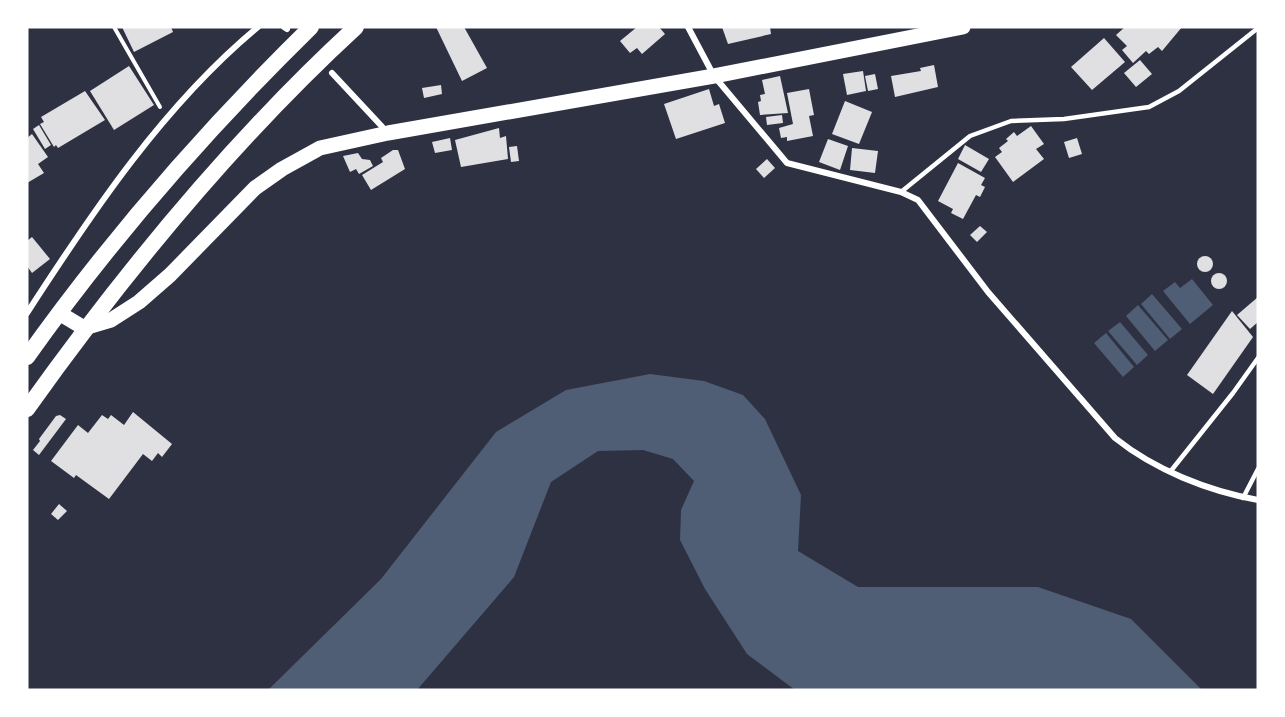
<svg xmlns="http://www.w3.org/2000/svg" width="1285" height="717" viewBox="0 0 1285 717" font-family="Georgia,serif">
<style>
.water{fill:#4f5d75}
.building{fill:#e0e0e3}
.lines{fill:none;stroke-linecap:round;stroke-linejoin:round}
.path{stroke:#fff;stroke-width:4}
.service{stroke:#fff;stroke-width:4.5}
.minor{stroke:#fff;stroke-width:6}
.primary{stroke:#fff;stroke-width:15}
.trunk{stroke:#fff;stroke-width:16}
</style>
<rect width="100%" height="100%" fill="#2d3142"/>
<!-- water -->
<g class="water">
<path d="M 1192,279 L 1213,305 L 1190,324 L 1163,291 L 1175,282 L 1180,288 Z"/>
<path d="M 1152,294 L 1182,329 L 1170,339 L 1141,304 Z"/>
<path d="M 1138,305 L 1168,340 L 1155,351 L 1126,316 Z"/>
<path d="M 1120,322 L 1148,355 L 1137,365 L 1108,331 Z"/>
<path d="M 1106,333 L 1134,367 L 1123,377 L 1094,343 Z"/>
<path d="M 650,374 L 704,381 L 743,395 L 765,419 L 801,495 L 798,551 L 858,587 L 1038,587 L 1131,619 L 1202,690 L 795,690 L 747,654 L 705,589 L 680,540 L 681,510 L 694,481 L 673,459 L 643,450 L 598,451 L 551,482 L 514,577 L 417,690 L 268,690 L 381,579 L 496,432 L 566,390 Z"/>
</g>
<!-- building -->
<g class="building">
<path d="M 122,27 L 171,27 L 173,32 L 134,52 Z"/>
<path d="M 436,27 L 464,27 L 487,68 L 462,81 Z"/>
<path d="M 637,27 L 659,27 L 665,34 L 642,54 L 637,48 L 630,53 L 620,41 Z"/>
<path d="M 722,27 L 770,27 L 771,34 L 728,44 Z"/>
<path d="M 1125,27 L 1182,27 L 1162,51 L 1158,47 L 1149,54 L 1146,51 L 1133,63 L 1122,50 L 1127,46 L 1116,35 Z"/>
<path d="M 1104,38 L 1125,62 L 1092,90 L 1071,67 Z"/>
<path d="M 1140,60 L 1152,74 L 1136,87 L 1124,73 Z"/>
<path d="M 934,65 L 938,87 L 895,97 L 891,76 L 921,71 L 920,68 Z"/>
<path d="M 129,66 L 154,105 L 114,130 L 90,91 Z"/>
<path d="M 863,71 L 866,91 L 847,95 L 843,74 Z"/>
<path d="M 875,74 L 878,89 L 868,91 L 865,76 Z"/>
<path d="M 780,76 L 788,113 L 760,115 L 758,102 L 761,101 L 760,95 L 765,94 L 762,80 Z"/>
<path d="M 441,85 L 442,94 L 424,98 L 422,88 Z"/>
<path d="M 709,89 L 714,106 L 719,104 L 725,123 L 676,139 L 664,104 Z"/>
<path d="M 809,89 L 814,115 L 809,116 L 813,136 L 787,141 L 787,137 L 781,138 L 779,128 L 793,124 L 787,93 Z"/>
<path d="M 85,91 L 105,120 L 58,148 L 56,145 L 54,147 L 40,124 L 44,122 L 41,117 Z"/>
<path d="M 845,101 L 872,112 L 859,144 L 832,134 Z"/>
<path d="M 782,115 L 783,123 L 767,125 L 766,117 Z"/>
<path d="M 39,125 L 51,145 L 45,149 L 33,129 Z"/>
<path d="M 1031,126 L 1044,144 L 1036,149 L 1044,159 L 1013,182 L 995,157 L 1002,152 L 999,148 L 1008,141 L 1006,139 L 1014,132 L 1017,136 Z"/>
<path d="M 499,128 L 500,138 L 506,136 L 508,159 L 461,167 L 455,140 Z"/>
<path d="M 32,134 L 48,157 L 38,164 L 44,173 L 27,183 L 27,138 Z"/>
<path d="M 450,138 L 452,150 L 435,153 L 432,142 Z"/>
<path d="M 1077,138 L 1082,154 L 1069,158 L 1064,142 Z"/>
<path d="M 828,139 L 848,146 L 840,170 L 819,162 Z"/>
<path d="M 965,145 L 989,159 L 981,172 L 958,159 Z"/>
<path d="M 517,146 L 519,161 L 511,162 L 509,147 Z"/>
<path d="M 852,148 L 878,151 L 875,173 L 850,170 Z"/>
<path d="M 393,150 L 398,150 L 405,169 L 371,190 L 362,175 L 383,162 L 381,158 Z"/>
<path d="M 358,153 L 362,159 L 370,160 L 373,166 L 359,174 L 356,169 L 350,172 L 343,156 Z"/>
<path d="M 767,159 L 775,168 L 764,178 L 756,169 Z"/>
<path d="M 958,163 L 985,178 L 981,185 L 985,187 L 980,197 L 976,195 L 963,219 L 951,213 L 953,209 L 938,201 Z"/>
<path d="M 980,226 L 987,232 L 977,242 L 970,235 Z"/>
<path d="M 32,237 L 50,259 L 32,273 L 27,266 L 27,241 Z"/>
<circle cx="1205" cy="264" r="8"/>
<circle cx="1219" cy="281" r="8"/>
<path d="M 1258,297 L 1258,322 L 1250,329 L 1237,315 Z"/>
<path d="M 1232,311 L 1253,337 L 1213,394 L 1187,375 Z"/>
<path d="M 133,412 L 172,444 L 162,457 L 158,453 L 152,461 L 143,454 L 109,499 L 76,475 L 74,478 L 51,461 L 78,425 L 88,433 L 102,415 L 108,419 L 111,415 L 124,425 Z"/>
<path d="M 60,415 L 66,419 L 39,455 L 33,450 L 40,441 L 39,439 L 56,416 Z"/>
<path d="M 59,504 L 67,511 L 58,520 L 51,514 Z"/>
</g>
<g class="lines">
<!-- path -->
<path class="path" d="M 114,27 L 160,107"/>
<!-- service -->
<g class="service">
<path d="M 901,192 L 970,136 L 1011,121 L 1064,119 L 1149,107 L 1179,91 L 1258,28"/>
<path d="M 1170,472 L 1233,393 L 1258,358"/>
<path d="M 1243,498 L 1258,469"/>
</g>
<!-- minor -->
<g class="minor">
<path d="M 284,27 L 287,29"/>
<path d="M 688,27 L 714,76 L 787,163 L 901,192 L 918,200 L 988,292 L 1115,438 C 1155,470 1208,491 1258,500"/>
<path d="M 332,73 L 388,133"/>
<path d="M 27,313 C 93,211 164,105 258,27"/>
</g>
<!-- primary -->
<path class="primary" d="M 59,313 L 84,328 L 111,320 L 139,302 L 170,275 L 255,188 L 282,169 L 320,148 L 388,133 L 714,76 L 963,27"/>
<!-- trunk -->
<g class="trunk">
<path d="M 27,357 C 111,239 207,129 311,27"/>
<path d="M 27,409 C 124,273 233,140 356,27"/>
</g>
</g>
<!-- border -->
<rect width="1285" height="717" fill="none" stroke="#ffffff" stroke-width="57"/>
</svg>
